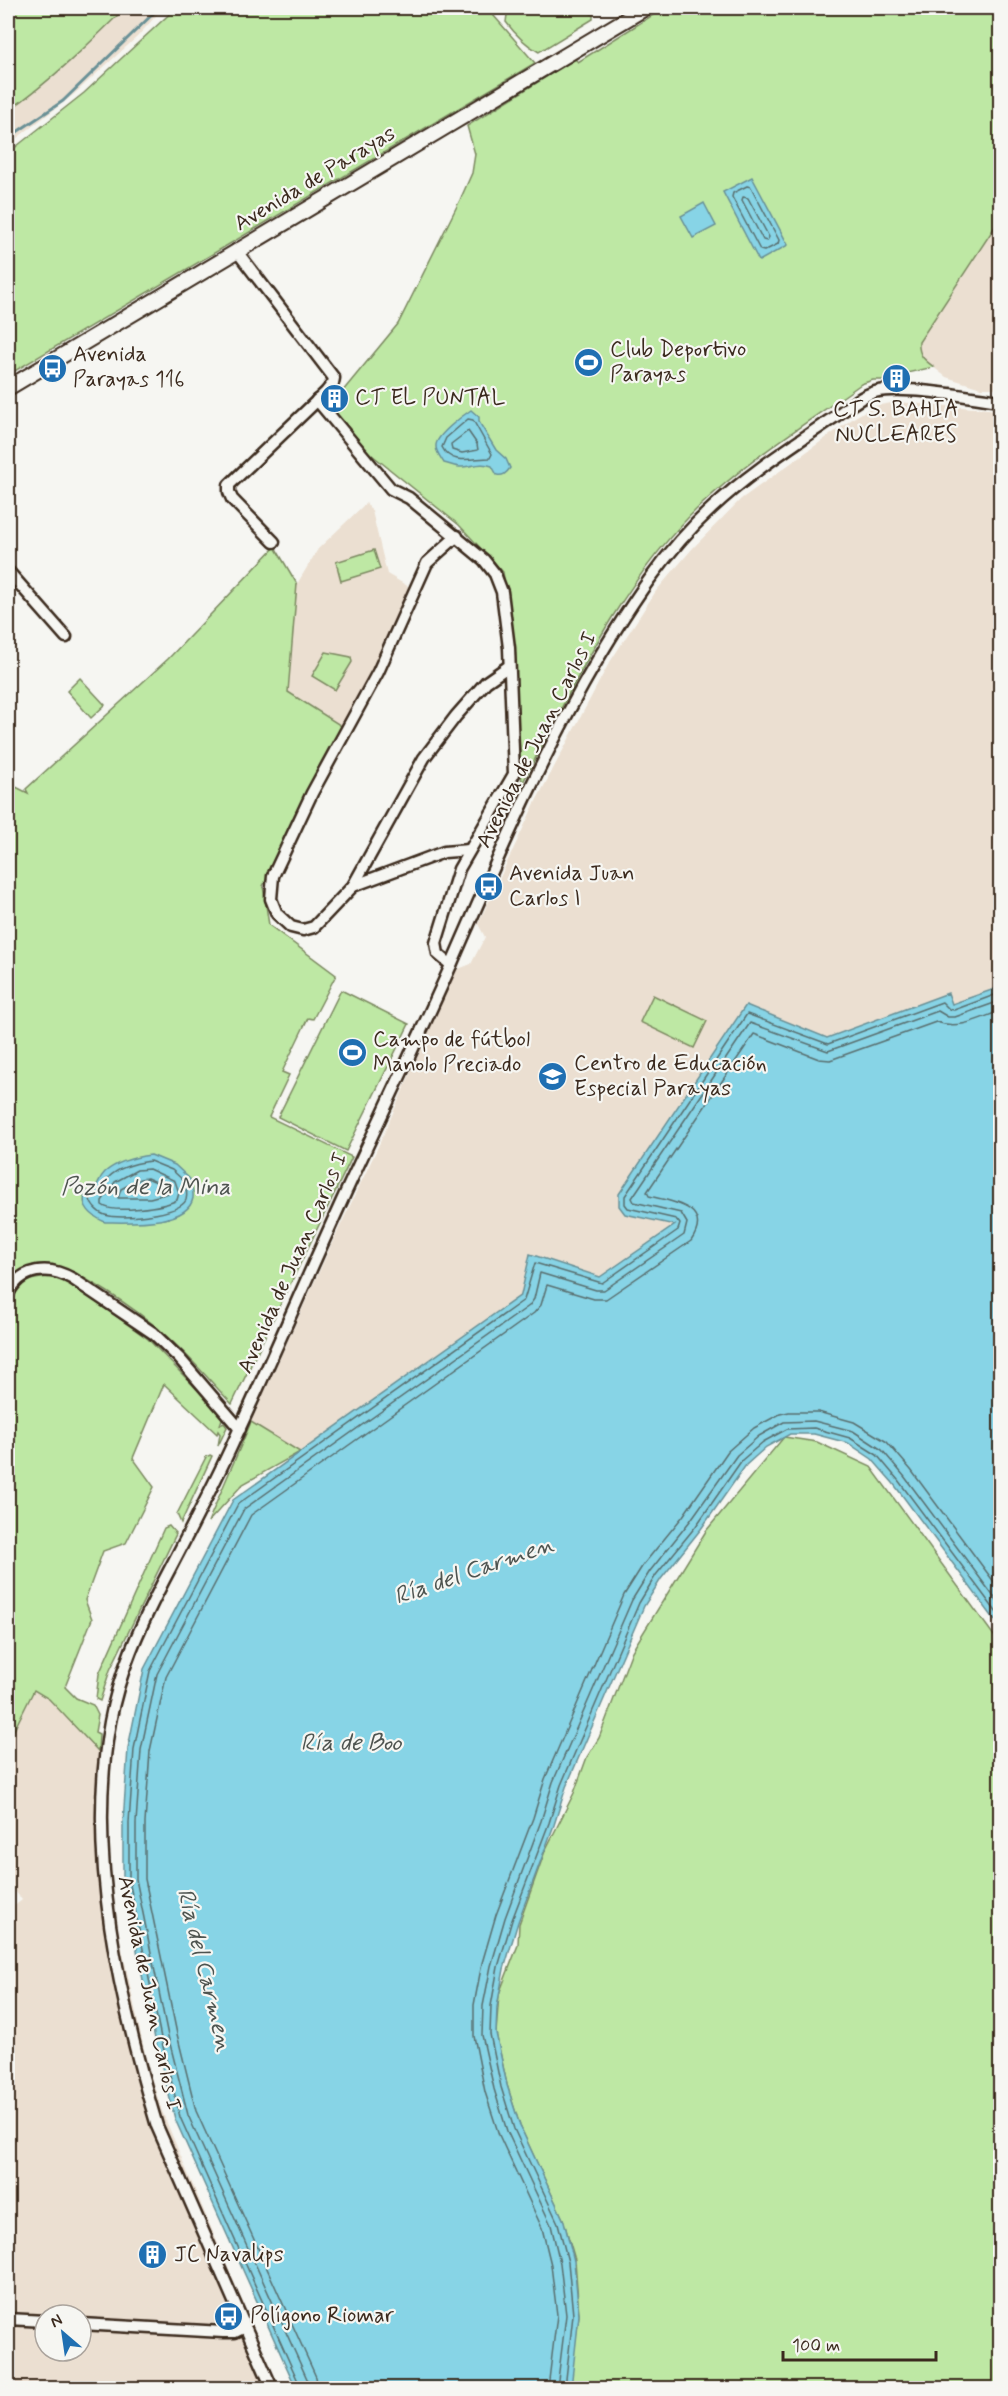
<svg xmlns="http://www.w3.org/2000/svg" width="1008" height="2396" viewBox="0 0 1008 2396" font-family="Mynerve,sans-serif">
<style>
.built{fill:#ebdfd1;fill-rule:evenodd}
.green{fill:#bee8a4;stroke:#7c8961;stroke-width:1.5}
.water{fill:#87d4e6;stroke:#699096;stroke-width:1.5}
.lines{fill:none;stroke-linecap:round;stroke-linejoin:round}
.shore{stroke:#596e6e;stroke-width:1.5}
.stream{stroke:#699096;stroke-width:3}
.minor-casing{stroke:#3b2a1e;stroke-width:15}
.tertiary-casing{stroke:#3b2a1e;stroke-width:18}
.minor{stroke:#f6f6f2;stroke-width:10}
.tertiary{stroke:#f6f6f2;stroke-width:14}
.labels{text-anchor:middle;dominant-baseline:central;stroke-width:4.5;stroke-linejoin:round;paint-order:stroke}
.street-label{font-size:22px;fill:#3b2a1e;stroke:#f6f6f2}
.poi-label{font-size:22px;fill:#3b2a1e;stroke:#f6f6f2;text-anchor:start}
.water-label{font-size:24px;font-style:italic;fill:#4e5450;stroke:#f6f6f2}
</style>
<rect width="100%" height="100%" fill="#f6f6f2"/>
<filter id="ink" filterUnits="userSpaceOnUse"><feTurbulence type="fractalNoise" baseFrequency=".0167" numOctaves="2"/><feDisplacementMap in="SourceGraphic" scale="12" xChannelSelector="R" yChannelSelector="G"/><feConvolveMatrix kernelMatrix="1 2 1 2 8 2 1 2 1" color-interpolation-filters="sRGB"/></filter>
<g filter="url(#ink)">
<!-- built -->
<g class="built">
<path d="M 8,8 L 163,8 L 137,37 L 73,95 L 8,145 Z"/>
<path d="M 1000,219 L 1000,388 L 981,388 L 946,377 L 923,359 L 918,350 L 919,342 Z"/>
<path d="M 897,402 L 1000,410 L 1000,987 L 952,1004 L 948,993 L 827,1038 L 746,1005 L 625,1214 L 676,1224 L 600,1277 L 530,1254 L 521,1295 L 300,1452 L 251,1422 L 333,1241 L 377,1149 L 456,970 L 471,964 L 485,937 L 478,924 L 534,805 L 608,665 L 656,591 L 692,549 L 741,499 L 855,417 L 874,406 Z"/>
<path d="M 366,503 L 372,511 L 387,574 L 411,588 L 382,650 L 343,727 L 288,692 L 291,637 L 297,584 L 318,549 Z"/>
<path d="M 34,1690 L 49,1699 L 111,1764 L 109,1827 L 110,1875 L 113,1908 L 148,2068 L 162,2111 L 192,2183 L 279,2388 L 8,2388 L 8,1911 L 22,1900 L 8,1882 L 8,1742 ZM 45,2315 L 81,2315 L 81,2351 L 45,2351 Z"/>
</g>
<!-- green -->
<g class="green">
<path d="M 8,8 L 125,8 C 88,45 51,81 8,111 Z"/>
<path d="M 176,8 L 487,8 L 535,63 L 8,375 L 8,153 L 84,93 Z"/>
<path d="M 508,8 L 585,8 L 593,15 L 593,19 L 539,52 C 526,45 515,34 506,22 Z"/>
<path d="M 664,8 L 1000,8 L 1000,219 L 919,342 C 918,355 924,360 934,367 L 893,376 L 893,380 L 873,380 L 861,384 C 807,423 749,459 701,505 C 620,582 573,687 522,784 L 512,634 L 503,572 L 459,525 L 367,451 L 328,409 L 398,324 L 460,200 L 472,173 L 475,154 L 467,126 L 575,59 L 578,62 Z"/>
<path d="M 275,547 L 297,584 L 288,692 L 343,727 L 263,886 L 269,925 L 336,975 L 313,1019 L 308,1018 L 282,1072 L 289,1075 L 269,1117 L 352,1157 L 232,1404 C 210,1381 189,1355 164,1334 C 141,1313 72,1263 42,1264 C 26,1264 18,1274 8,1284 L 8,783 L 28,793 L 26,789 L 168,659 Z"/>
<path d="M 374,550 L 380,569 L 341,581 L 336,562 Z"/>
<path d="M 326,652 L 351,657 L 352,662 L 335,690 L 312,676 Z"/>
<path d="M 80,678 L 105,705 L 91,718 L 67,691 Z"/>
<path d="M 341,990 L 409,1024 L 346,1151 L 278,1117 Z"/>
<path d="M 653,995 L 707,1021 L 694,1048 L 640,1022 Z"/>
<path d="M 48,1277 L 64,1279 L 148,1339 L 223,1416 L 220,1425 L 224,1423 L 227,1427 L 218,1446 L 220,1434 L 218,1431 L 217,1434 L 164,1384 L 133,1458 L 154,1487 L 126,1543 L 103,1551 L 85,1600 L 92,1619 L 65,1687 L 76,1698 L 93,1705 L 98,1715 L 95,1732 L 99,1734 L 98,1751 L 49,1699 L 34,1690 L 8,1742 L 8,1303 C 21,1282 22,1280 48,1277 Z"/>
<path d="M 251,1422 L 300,1452 L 243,1484 L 208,1522 Z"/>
<path d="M 784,1437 L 817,1442 L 871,1467 L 1000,1644 L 1000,2388 L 569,2388 L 579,2315 L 575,2260 L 563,2219 L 520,2126 L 507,2085 L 496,2033 L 499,1994 L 518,1945 L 519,1924 L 545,1851 L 574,1793 L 587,1757 L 599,1738 L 632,1651 L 706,1531 Z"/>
<path d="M 210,1455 L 212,1456 L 181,1523 L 177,1514 L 206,1457 Z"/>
<path d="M 169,1526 L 176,1534 L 110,1670 L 100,1701 L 96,1699 L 99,1674 L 164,1528 Z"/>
</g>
<!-- water -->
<g class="water">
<path d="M 752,177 L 788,245 L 759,261 L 723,192 Z"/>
<path d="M 704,203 L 716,226 L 693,238 L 681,216 Z"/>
<path d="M 471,410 L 479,417 L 479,422 L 496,450 L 506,459 L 510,468 C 506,474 503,476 497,475 L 492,466 C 481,462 474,466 463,467 C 458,468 450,464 444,463 C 441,458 435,451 436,445 C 437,435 462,416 471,410 Z"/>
<path d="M 1000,987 L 1000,1627 L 893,1483 L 872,1459 L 848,1443 L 814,1434 L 790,1434 L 766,1447 L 746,1465 L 701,1529 L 661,1579 L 644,1606 L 566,1787 L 554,1825 L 518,1922 L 504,1969 L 497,2007 L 496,2033 L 507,2085 L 520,2126 L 564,2221 L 574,2261 L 579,2315 L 571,2388 L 296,2388 L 175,2119 L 155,2039 L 123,1881 L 123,1823 L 128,1748 L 144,1669 L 233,1500 L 521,1295 L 530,1254 L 600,1277 L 675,1225 L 625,1214 L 619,1206 L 619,1194 L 746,1005 L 827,1038 L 948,993 L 952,1004 Z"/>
<path d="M 151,1155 L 175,1165 L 190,1179 C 191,1185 194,1191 193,1198 C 188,1226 127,1222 105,1222 C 93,1217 79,1206 86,1192 C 100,1189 96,1181 105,1172 C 118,1161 135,1157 151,1155 Z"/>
</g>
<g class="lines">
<!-- shore -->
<g class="shore">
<path d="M 747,186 L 751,187 L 779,240 L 778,244 L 764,251 L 760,250 L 732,197 L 733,193 Z"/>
<path d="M 743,197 L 748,198 L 769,237 L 767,241 L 763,240 L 742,200 Z"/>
<path d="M 468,419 L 473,420 L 492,454 L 490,458 C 473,458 451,466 442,447 L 446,438 Z"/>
<path d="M 468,431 L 477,444 L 478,450 L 462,453 L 452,450 L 451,444 Z"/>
<path d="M 150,1161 L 172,1170 L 184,1181 C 186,1187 188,1194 186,1200 C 179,1215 120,1220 105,1215 C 98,1213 91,1205 90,1199 C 101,1194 101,1186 109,1177 C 119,1167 136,1163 150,1161 Z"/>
<path d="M 149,1169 L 175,1181 L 179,1193 L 177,1200 C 164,1207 113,1214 102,1205 L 102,1201 L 115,1182 L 137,1170 Z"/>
<path d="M 147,1178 L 168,1187 L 169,1193 L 150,1198 L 118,1198 L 121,1189 L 140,1179 Z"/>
<path d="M 301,2388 L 180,2117 L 161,2038 L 129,1880 L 129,1823 L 134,1749 L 150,1671 L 238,1504 L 524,1300 L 535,1263 L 602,1283 L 678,1230 L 680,1224 L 676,1219 L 628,1208 L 625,1204 L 625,1196 L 747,1014 L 828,1044 L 942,1002 L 949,1009 L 954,1010 L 1000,993"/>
<path d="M 309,2388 L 308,2381 L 188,2115 L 168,2036 L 136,1879 L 136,1823 L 141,1750 L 157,1674 L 244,1509 L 529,1306 L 534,1299 L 540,1273 L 596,1290 L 604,1290 L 684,1235 L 687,1223 L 681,1213 L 634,1202 L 632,1198 L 750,1023 L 828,1051 L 938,1011 L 948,1017 L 955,1017 L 1000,1001"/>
<path d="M 318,2388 L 316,2377 L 196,2111 L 177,2034 L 145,1879 L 145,1823 L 150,1751 L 166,1677 L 251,1515 L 534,1313 L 541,1305 L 547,1285 L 594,1299 L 606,1299 L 691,1241 C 714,1207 671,1201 649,1196 L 647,1192 L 754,1034 L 819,1059 L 830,1060 L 936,1022 C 960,1030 978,1019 1000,1011"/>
<path d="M 548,2388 L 557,2315 L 551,2265 L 542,2228 L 499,2135 L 485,2092 L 474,2036 L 474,2005 L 482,1963 L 496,1915 L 533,1818 L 545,1779 L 624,1595 L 643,1565 L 683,1516 L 728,1451 L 754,1428 L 780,1414 L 789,1412 L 818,1412 L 854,1422 L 887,1442 L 911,1470 L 1000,1590"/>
<path d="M 557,2388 L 566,2315 L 560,2263 L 551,2225 L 507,2131 L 494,2089 L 482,2035 L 483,2006 L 491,1966 L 505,1918 L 541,1821 L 553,1782 L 632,1600 L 650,1571 L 690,1521 L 737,1455 L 759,1436 L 784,1422 L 814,1421 L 853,1431 L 882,1450 L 904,1476 L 1000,1605"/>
<path d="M 565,2388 L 573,2315 L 568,2262 L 558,2223 L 514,2129 L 501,2087 L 490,2034 L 491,2006 L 498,1967 L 512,1920 L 549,1823 L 561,1785 L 639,1603 L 656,1575 L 696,1526 L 742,1460 L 763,1442 L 787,1429 L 814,1428 L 850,1438 L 877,1455 L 898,1480 L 1000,1617"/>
</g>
<!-- stream -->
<path class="stream" d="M 8,138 L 63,101 L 159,8"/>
<defs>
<g id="minor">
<path d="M 236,250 L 334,378 L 333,383 L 326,392 L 229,485 L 229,492 L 232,499 L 274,542"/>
<path d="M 317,400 L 391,489 L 409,498 L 484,560 L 495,574 L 502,592 L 509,648 L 514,774 L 459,869 L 436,943 L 438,954 L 451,965"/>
<path d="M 457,536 L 427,563 L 378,672 L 312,793 L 273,876 L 271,899 L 277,914 L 291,927 L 303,930 L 314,927 L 353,886 L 424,758 L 456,716 L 486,682 L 509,666"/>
<path d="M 8,571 L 66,637"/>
<path d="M 353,886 L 444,852 L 469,850"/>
<path d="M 8,1294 C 21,1267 49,1265 73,1279 L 153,1333 L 179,1358 L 240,1429"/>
<path d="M 8,2319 L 45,2321"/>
<path d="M 81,2324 L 223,2332 L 235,2332 L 245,2327"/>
<path d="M 272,2388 L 157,2126 C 119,1999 86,1855 110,1722 C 119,1672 139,1629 162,1584 C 186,1538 211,1491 233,1443 C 273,1357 310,1270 350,1183 C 384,1110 419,1037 452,963 C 497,860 541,756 598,659 C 630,605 665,551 712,508 C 748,474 789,448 830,420 C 844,411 858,397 875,392 C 901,385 971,397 1000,401"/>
</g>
<path id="tertiary" d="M 8,388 L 645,8"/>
</defs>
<!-- minor casing -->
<use href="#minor" class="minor-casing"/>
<!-- tertiary casing -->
<use href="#tertiary" class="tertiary-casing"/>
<!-- minor -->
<use href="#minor" class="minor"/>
<!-- tertiary -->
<use href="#tertiary" class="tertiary"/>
</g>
</g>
<!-- icons -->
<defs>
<symbol id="stadium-disc" viewBox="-11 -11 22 22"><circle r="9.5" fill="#1f6fb2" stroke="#f6f6f2"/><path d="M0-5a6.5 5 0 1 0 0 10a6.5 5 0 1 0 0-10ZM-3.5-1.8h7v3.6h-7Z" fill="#fff"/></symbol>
<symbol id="bus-disc" viewBox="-11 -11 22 22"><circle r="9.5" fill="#1f6fb2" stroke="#f6f6f2"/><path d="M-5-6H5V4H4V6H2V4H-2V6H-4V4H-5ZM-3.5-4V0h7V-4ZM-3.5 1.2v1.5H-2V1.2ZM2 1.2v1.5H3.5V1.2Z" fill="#fff"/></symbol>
<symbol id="building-disc" viewBox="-11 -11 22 22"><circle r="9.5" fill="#1f6fb2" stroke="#f6f6f2"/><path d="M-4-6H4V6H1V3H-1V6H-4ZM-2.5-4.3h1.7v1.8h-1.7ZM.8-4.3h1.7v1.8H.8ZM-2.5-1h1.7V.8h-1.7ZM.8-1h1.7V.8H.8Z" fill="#fff"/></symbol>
<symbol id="school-disc" viewBox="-11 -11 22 22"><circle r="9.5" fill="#1f6fb2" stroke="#f6f6f2"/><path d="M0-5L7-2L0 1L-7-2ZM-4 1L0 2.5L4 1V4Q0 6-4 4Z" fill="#fff"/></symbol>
</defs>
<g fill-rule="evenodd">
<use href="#stadium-disc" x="572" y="346" width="33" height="33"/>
<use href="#bus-disc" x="36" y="352" width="33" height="33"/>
<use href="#building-disc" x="880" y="362" width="33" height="33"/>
<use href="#building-disc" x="318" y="382" width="33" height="33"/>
<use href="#bus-disc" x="472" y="870" width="33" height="33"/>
<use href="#stadium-disc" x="336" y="1036" width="33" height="33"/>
<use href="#school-disc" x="536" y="1060" width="33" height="33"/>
<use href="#building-disc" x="136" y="2238" width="33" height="33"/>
<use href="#bus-disc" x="212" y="2300" width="33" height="33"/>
</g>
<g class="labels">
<!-- street labels -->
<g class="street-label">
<text transform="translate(315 179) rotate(-31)">Avenida de Parayas</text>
<text transform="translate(537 740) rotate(-63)">Avenida de Juan Carlos I</text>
<text transform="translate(293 1263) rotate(-66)">Avenida de Juan Carlos I</text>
<text transform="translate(149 1993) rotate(78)">Avenida de Juan Carlos I</text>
</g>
<!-- poi labels -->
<g class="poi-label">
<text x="610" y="350">Club Deportivo<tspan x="610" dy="25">Parayas</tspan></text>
<text x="73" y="355">Avenida<tspan x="73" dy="25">Parayas 116</tspan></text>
<text x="355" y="398">CT EL PUNTAL</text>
<text x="896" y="410" text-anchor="middle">CT S. BAHIA<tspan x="896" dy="25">NUCLEARES</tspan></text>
<text x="509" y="874">Avenida Juan<tspan x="509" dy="25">Carlos I</tspan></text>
<text x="373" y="1040">Campo de fútbol<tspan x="373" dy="25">Manolo Preciado</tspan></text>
<text x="574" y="1064">Centro de Educación<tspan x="574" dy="25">Especial Parayas</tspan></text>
<text x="174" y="2255">JC Navalips</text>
<text x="250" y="2316">Polígono Riomar</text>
</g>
<!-- water labels -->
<g class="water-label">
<text x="146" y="1187">Pozón de la Mina</text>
<text transform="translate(474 1571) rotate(-19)">Ría del Carmen</text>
<text x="351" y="1743">Ría de Boo</text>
<text transform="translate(204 1970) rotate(76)">Ría del Carmen</text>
</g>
</g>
<!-- margin -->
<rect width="1008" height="2396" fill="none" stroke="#f6f6f2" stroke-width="30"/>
<rect x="15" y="15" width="978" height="2366" fill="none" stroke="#3b2a1e" stroke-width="2" filter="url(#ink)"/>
<!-- north arrow -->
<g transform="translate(63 2333) rotate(331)"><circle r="28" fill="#f6f6f2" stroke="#aba49d" stroke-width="1.5"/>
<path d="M0-4.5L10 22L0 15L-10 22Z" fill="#1f6fb2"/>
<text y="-9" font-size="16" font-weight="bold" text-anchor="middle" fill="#3b2a1e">N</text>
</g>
<!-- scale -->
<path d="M783 2351v9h153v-9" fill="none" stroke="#3b2a1e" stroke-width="3"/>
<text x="792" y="2351" font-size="18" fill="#3b2a1e" stroke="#f6f6f2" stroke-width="4.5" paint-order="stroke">100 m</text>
</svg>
